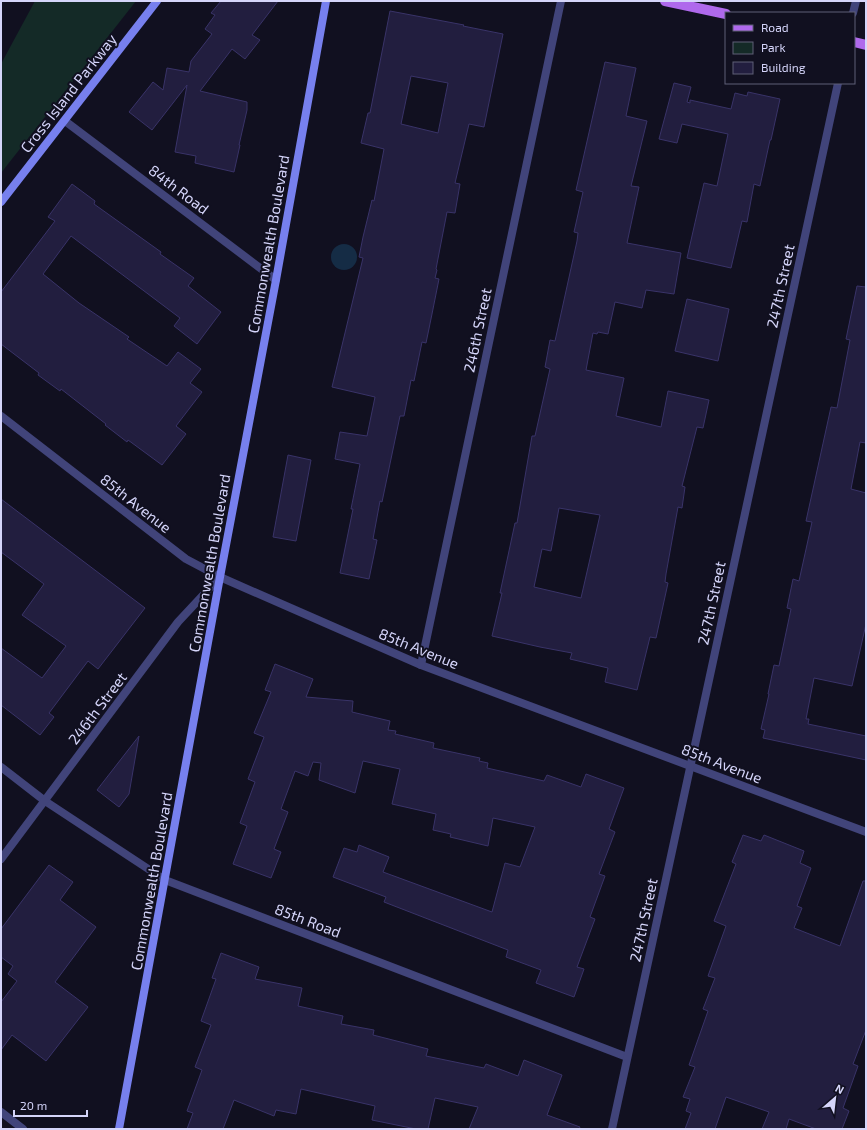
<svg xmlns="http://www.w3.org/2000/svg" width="867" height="1130" viewBox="0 0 867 1130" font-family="'Exo 2',sans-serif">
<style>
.green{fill:#142a27}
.water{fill:#152c45}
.building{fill:#221e3f;stroke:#393368;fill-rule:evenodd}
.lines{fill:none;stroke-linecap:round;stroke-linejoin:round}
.street{stroke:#41447a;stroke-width:8}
.secondary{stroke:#7780ee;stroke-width:8}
.primary{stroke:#af69ec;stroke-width:10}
.labels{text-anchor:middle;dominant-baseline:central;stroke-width:4;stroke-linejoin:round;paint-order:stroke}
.street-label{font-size:15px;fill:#d5d5fa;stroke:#111020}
</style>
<rect width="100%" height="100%" fill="#111020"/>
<!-- green -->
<path class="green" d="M 35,1 L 136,1 L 1,173 L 1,64 Z"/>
<!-- water -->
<circle class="water" cx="344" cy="257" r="13"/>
<!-- building -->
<g class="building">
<path d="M 221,1 L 278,1 L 252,35 L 260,40 L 245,59 L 232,49 L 200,91 L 247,102 L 247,110 L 239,145 L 240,145 L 234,172 L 195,163 L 196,156 L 175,152 L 187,85 L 152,130 L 129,112 L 153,82 L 163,90 L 167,68 L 189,72 L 191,61 L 212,34 L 205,29 L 215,15 L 211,13 Z"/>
<path d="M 390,11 L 464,25 L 463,26 L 503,34 L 484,127 L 469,124 L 455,183 L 460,184 L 455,213 L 447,212 L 436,269 L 437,270 L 435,278 L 439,279 L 432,314 L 426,343 L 422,342 L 414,381 L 411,380 L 404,416 L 400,416 L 382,502 L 380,501 L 373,539 L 377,540 L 369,579 L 340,573 L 353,509 L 351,509 L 360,464 L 335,459 L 340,432 L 367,436 L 375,397 L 332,387 L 363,258 L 359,257 L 363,237 L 372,200 L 374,201 L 384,149 L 361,143 L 368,113 L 370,113 ZM 411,76 L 448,83 L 438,133 L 401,124 Z"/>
<path d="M 605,62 L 636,68 L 626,116 L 647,121 L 631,186 L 639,187 L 627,243 L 681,253 L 674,294 L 646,290 L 642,308 L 615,302 L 608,334 L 598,332 L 597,334 L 593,333 L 586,370 L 624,378 L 616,416 L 661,427 L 668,391 L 709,400 L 703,428 L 697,427 L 682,486 L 685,487 L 682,508 L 678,507 L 666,574 L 665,582 L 668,583 L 656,638 L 650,637 L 637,690 L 605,682 L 608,668 L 570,659 L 572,653 L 540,647 L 492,636 L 502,593 L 500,593 L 515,523 L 517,523 L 532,436 L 535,436 L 550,369 L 545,367 L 550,340 L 555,341 L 577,241 L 578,233 L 574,232 L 583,192 L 576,190 ZM 559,508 L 600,515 L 581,598 L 534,587 L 542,549 L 551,551 Z"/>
<path d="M 674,83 L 691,87 L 687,102 L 690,103 L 690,100 L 731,109 L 735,93 L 747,96 L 748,92 L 780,99 L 771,140 L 770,140 L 760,186 L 754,184 L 747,222 L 742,221 L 731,268 L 687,258 L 704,183 L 717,186 L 728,134 L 682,124 L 677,143 L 659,139 Z"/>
<path d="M 72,184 L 95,201 L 94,204 L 161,252 L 160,254 L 194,278 L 188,286 L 221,312 L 197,344 L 174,326 L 180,318 L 71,236 L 43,274 L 79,303 L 129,337 L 127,339 L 167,366 L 178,352 L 201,369 L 190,383 L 202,392 L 176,426 L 186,434 L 162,465 L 128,440 L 127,442 L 105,425 L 106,424 L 61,389 L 60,391 L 38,375 L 39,373 L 1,344 L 1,292 L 55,221 L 48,217 Z"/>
<path d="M 857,286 L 866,287 L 866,443 L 860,442 L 851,489 L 866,493 L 866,624 L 852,686 L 814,678 L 806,719 L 809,719 L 808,724 L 866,736 L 866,760 L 763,738 L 765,730 L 761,729 L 769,694 L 768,694 L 774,665 L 779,666 L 791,609 L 787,608 L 793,579 L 799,581 L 812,522 L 806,521 L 831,407 L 837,408 L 850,340 L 846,339 Z"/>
<path d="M 687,299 L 729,309 L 718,361 L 675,351 Z"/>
<path d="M 288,455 L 311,460 L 296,541 L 273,537 Z"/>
<path d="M 1,499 L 145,608 L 98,669 L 88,661 L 49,713 L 54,717 L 40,735 L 1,705 L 1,648 L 42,678 L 66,646 L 22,615 L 44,584 L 1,552 Z"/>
<path d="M 275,664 L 313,679 L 306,697 L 353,701 L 352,712 L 390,721 L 388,730 L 396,731 L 395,734 L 434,743 L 433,748 L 480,758 L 479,761 L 488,763 L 487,768 L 544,781 L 547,775 L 581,787 L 586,774 L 624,788 L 609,829 L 615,832 L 599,874 L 605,876 L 590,917 L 595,919 L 577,967 L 584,969 L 574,997 L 536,983 L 541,970 L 506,957 L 508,950 L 384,902 L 386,897 L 333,877 L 344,848 L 357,852 L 359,845 L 389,857 L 383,872 L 492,912 L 505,863 L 520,867 L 535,827 L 493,818 L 488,846 L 450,837 L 451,834 L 433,830 L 436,814 L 392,804 L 400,769 L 363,761 L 355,793 L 319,780 L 321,763 L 313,762 L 308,776 L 295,771 L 281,809 L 288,812 L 274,849 L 281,852 L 271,878 L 233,864 L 247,826 L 240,823 L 255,782 L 248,779 L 264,737 L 254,733 L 271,692 L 265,690 Z"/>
<path d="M 139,736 L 129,794 L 119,807 L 97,790 Z"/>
<path d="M 743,835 L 761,841 L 764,835 L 804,851 L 800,863 L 811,868 L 797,906 L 802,908 L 794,928 L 840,946 L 863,881 L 866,881 L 866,1030 L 853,1064 L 858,1066 L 843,1108 L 849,1111 L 842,1129 L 816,1129 L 789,1119 L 786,1129 L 762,1129 L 769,1112 L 726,1097 L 715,1129 L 685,1129 L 691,1113 L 686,1111 L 690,1099 L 683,1097 L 695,1067 L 689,1065 L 708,1011 L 703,1009 L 715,978 L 708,976 L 726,926 L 714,921 L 736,864 L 732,862 Z"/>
<path d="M 49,865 L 73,882 L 60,900 L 96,927 L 55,982 L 88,1007 L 46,1061 L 12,1035 L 1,1050 L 1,1002 L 17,981 L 8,974 L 13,966 L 1,957 L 1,929 Z"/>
<path d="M 221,953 L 259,967 L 255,979 L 302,988 L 298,1006 L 343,1016 L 341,1024 L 374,1030 L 373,1035 L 428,1049 L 426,1056 L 484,1068 L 486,1064 L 518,1076 L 524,1060 L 562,1075 L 547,1115 L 580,1127 L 579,1129 L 469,1129 L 478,1107 L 435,1098 L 428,1129 L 416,1129 L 372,1120 L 375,1106 L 301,1089 L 296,1114 L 276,1110 L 274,1116 L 234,1100 L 223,1129 L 187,1129 L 193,1113 L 187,1111 L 202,1070 L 195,1067 L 211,1025 L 201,1021 L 216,979 L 212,978 Z"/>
</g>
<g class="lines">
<!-- street -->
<g class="street">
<path d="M 853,13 L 856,1"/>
<path d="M 65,121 L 276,280"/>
<path d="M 1,416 L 186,559 L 220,577 L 421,665 L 866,832"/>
<path d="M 421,665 L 561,1"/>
<path d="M 1,767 L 45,801 L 165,880 L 627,1057"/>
<path d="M 1,859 L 178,622 L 220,577"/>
<path d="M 1,1112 L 23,1129"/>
<path d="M 612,1129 L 838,83"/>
</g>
<!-- secondary -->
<g class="secondary">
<path d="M 1,202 L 157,1"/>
<path d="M 119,1129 L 220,577 L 276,280 L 326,1"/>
</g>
<!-- primary -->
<g class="primary">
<path d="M 665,1 L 726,14"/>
<path d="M 854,42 L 866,45"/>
</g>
</g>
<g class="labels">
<!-- street labels -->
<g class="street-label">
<text transform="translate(68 93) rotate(-52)">Cross Island Parkway</text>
<text transform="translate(179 189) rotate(37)">84th Road</text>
<text transform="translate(268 244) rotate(-80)">Commonwealth Boulevard</text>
<text transform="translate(780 286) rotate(-78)">247th Street</text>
<text transform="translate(477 330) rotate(-78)">246th Street</text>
<text transform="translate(136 503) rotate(38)">85th Avenue</text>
<text transform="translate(209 563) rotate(-80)">Commonwealth Boulevard</text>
<text transform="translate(711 603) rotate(-78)">247th Street</text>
<text transform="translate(419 648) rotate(22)">85th Avenue</text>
<text transform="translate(97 708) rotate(-53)">246th Street</text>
<text transform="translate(722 763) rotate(21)">85th Avenue</text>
<text transform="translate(151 881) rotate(-80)">Commonwealth Boulevard</text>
<text transform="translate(308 920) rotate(21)">85th Road</text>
<text transform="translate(643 920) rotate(-78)">247th Street</text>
</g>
</g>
<!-- border -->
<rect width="867" height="1130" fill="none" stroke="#d5d5fa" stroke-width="4"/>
<!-- legend -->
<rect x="725" y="12" width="130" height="72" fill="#111020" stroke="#5f5f77"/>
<rect x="733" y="25" width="20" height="6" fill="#af69ec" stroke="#5f5f77"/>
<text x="761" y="32" font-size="12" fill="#d5d5fa">Road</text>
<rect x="733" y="42" width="20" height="12" fill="#142a27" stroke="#5f5f77"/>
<text x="761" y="52" font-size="12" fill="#d5d5fa">Park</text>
<rect x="733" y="62" width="20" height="12" fill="#221e3f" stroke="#5f5f77"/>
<text x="761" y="72" font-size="12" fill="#d5d5fa">Building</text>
<!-- north arrow -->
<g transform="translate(835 1098) rotate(28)" stroke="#111020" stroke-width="3" paint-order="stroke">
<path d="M0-3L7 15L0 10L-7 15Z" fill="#d5d5fa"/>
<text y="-6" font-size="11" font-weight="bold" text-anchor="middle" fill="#d5d5fa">N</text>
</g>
<!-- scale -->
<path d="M14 1110v6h73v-6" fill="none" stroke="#d5d5fa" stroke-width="2"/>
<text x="20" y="1110" font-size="12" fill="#d5d5fa" stroke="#111020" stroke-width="3" paint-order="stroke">20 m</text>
</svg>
